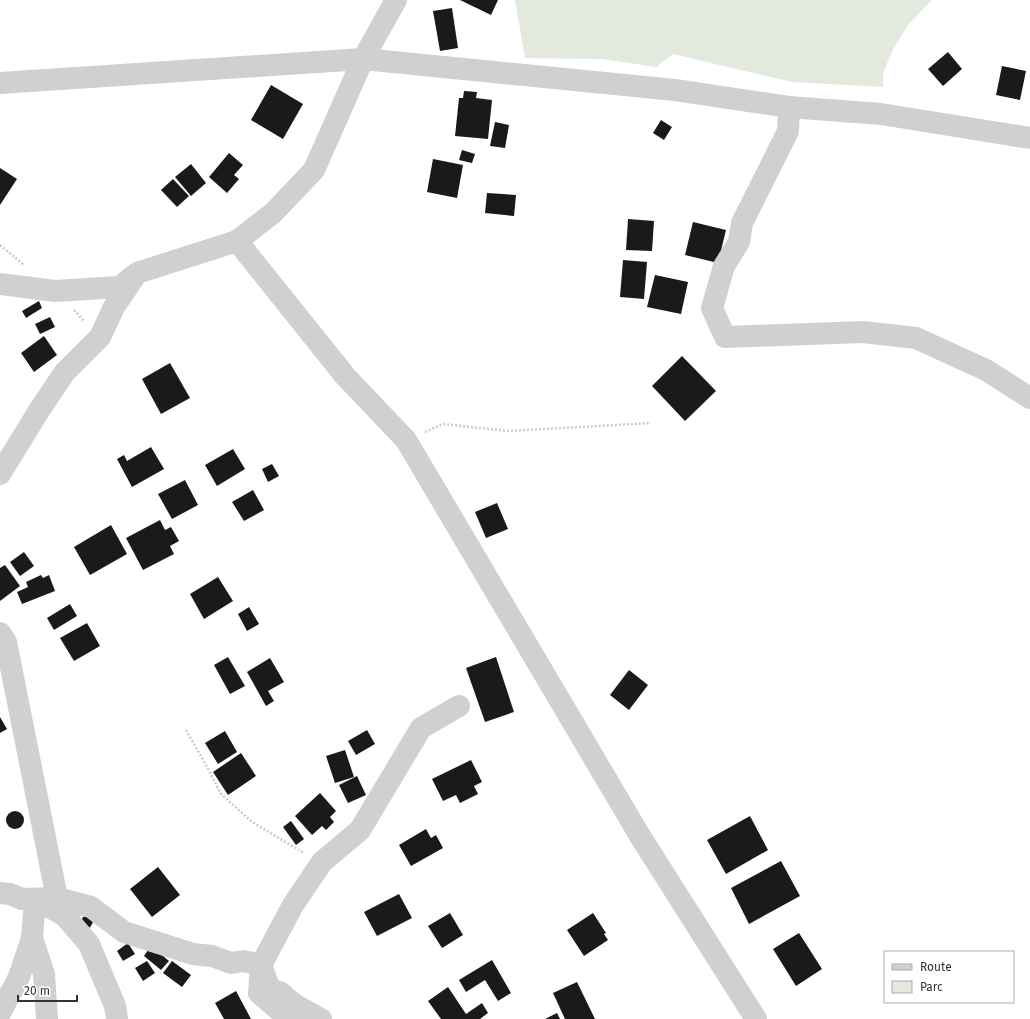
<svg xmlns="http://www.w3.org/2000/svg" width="1030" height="1019" viewBox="0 0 1030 1019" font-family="'Fira Sans',sans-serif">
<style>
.green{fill:#e4e9dd}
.building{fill:#1a1a1a}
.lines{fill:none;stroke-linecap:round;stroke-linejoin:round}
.path{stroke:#cacaca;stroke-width:2.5;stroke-dasharray:2 2;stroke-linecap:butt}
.minor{stroke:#d0d0d0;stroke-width:22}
</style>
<rect width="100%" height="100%" fill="#fff"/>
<!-- green -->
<path class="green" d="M 515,0 L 932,0 L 908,25 L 893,49 L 883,73 L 883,87 L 792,82 L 673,54 L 656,67 L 602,59 L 525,58 Z"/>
<!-- building -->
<g class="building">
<path d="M 460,0 L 498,0 L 491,15 Z"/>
<path d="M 452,8 L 458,48 L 440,51 L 433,11 Z"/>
<path d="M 948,52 L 962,69 L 943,86 L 928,69 Z"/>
<path d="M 1002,66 L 1026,71 L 1020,100 L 996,95 Z"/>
<path d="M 271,85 L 303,104 L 283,139 L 251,120 Z"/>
<path d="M 464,91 L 477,92 L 476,98 L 492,100 L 488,139 L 455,136 L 459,98 L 463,98 Z"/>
<path d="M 661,120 L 672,127 L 664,140 L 653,133 Z"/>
<path d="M 495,122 L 509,125 L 505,148 L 490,146 Z"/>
<path d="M 462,150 L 475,154 L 472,163 L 459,160 Z"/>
<path d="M 229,153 L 243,165 L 234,175 L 239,179 L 227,193 L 209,177 Z"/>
<path d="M 433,159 L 463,165 L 457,198 L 427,192 Z"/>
<path d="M 191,164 L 206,183 L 191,196 L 175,177 Z"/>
<path d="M 0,168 L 17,179 L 0,205 Z"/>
<path d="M 173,179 L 189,196 L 177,207 L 161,190 Z"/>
<path d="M 487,193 L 516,195 L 514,216 L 485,213 Z"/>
<path d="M 628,219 L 654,221 L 652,251 L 626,250 Z"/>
<path d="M 693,222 L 726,230 L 718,263 L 685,255 Z"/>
<path d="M 623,260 L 647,262 L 644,299 L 620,297 Z"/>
<path d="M 655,275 L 688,282 L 681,314 L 647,307 Z"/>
<path d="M 39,301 L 42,308 L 26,318 L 22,311 Z"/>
<path d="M 50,317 L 55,327 L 40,334 L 35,324 Z"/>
<path d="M 44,336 L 57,355 L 34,372 L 21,353 Z"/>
<path d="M 682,356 L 716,391 L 685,421 L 652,386 Z"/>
<path d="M 170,363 L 190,398 L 161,414 L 142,379 Z"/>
<path d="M 151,447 L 164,469 L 132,487 L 117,459 L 124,455 L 127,461 Z"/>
<path d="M 233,449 L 245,469 L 217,486 L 205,465 Z"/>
<path d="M 272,464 L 279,476 L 268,482 L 262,469 Z"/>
<path d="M 185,480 L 198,505 L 172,519 L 158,494 Z"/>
<path d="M 253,490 L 264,510 L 244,521 L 232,502 Z"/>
<path d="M 497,503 L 508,529 L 486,538 L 475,512 Z"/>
<path d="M 160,520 L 165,530 L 171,527 L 179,541 L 170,546 L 174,554 L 143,570 L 126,538 Z"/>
<path d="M 111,525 L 127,554 L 90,575 L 74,547 Z"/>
<path d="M 24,552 L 34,566 L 20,576 L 10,562 Z"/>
<path d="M 5,565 L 20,586 L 0,601 L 0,568 Z"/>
<path d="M 41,575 L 43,578 L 49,575 L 55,591 L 22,604 L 17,592 L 28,587 L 26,582 Z"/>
<path d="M 218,577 L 233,601 L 204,619 L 190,594 Z"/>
<path d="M 70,604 L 77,616 L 54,630 L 47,618 Z"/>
<path d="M 249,607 L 259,624 L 247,631 L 238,614 Z"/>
<path d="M 87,623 L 100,646 L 74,661 L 60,638 Z"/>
<path d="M 228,657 L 245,686 L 230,694 L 214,665 Z"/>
<path d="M 496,657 L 514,712 L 485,722 L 466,668 Z"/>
<path d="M 270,658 L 284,682 L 268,691 L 274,701 L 266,706 L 247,672 Z"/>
<path d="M 629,670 L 648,685 L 629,710 L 610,695 Z"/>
<path d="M 0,717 L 7,729 L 0,733 Z"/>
<path d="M 367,730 L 375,744 L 356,755 L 348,741 Z"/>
<path d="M 225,731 L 237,752 L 218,764 L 205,743 Z"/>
<path d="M 345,750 L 354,777 L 335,783 L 326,756 Z"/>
<path d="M 241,753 L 256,776 L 228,795 L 213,772 Z"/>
<path d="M 471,760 L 482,782 L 474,786 L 478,794 L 460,803 L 456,795 L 443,801 L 432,779 Z"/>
<path d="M 357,776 L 366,795 L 348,803 L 339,785 Z"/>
<path d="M 320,793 L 336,811 L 330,817 L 334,822 L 326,830 L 322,826 L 312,835 L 295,816 Z"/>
<circle cx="15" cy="820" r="9"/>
<path d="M 750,816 L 768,850 L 726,874 L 707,840 Z"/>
<path d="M 291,821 L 304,839 L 296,845 L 283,827 Z"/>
<path d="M 426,829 L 431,838 L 436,835 L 443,848 L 411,866 L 399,845 Z"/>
<path d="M 781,861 L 800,896 L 749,924 L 731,888 Z"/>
<path d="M 158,867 L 180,895 L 152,917 L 130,889 Z"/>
<path d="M 399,894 L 412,918 L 377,936 L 364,912 Z"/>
<path d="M 450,913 L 463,935 L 442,948 L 428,926 Z"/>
<path d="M 593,913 L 606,933 L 604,934 L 608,940 L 584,956 L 567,930 Z"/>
<path d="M 86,916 L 93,922 L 91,926 L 89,928 L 81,921 L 83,917 Z"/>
<path d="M 799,933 L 822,969 L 796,986 L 773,949 Z"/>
<path d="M 128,943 L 135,954 L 123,961 L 117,951 Z"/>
<path d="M 151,946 L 169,961 L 161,970 L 144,956 Z"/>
<path d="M 492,960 L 511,993 L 498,1001 L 485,980 L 466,992 L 459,980 Z"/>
<path d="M 147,961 L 155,973 L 143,981 L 135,968 Z"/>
<path d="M 172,961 L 191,975 L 182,987 L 163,973 Z"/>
<path d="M 577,982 L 595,1019 L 565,1019 L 553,993 Z"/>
<path d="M 448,987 L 466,1014 L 482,1003 L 488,1013 L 480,1019 L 441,1019 L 428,1001 Z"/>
<path d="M 236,991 L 251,1019 L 224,1019 L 215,1003 Z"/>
<path d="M 557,1013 L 560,1019 L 545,1019 Z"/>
</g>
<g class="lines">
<!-- path -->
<g class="path">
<path d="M 0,245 L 24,265"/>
<path d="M 74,310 L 84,321"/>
<path d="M 425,432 L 443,424 L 508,431 L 651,423"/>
<path d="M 186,730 L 205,763 L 221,794 L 252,822 L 304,853"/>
</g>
<!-- minor -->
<g class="minor">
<path d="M 396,0 L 363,59 L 314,170 L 273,213 L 237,241 L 346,377 L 406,440 L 640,836 L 756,1019"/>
<path d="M 0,83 L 363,59 L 675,90 L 789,107 L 881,114 L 1030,138"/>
<path d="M 789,107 L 788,131 L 742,223 L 739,242 L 724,266 L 712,308 L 725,337 L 863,332 L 916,338 L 986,370 L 1030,398"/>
<path d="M 0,284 L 55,291 L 120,287 L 133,276"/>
<path d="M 0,474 L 40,409 L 65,372 L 100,337 L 114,307 L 137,273 L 237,241"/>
<path d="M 0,633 L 6,642 L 57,898"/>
<path d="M 0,893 L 10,894 L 22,899 L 57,898 L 91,907 L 124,932 L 193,954 L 212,956 L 231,963 L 243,961 L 261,965 L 270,990 L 280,992 L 294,1004 L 321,1019"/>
<path d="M 32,938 L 44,974 L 47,1019"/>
<path d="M 0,1013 L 19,977 L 32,938 L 35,899 L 65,916 L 89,944 L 115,1006 L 117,1019"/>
<path d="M 289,1019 L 259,993 L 261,965 L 293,905 L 322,862 L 360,830 L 421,728 L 459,706"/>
</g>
</g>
<!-- legend -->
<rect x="884" y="951" width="130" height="52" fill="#ffffff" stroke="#adadad"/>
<rect x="892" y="964" width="20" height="6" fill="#d0d0d0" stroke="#adadad"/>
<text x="920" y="971" font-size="12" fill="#333333">Route</text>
<rect x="892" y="981" width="20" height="12" fill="#e4e9dd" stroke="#adadad"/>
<text x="920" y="991" font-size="12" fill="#333333">Parc</text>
<!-- scale -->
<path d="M18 995v6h59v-6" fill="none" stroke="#333333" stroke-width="2"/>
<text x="24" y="995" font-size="12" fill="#333333" stroke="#ffffff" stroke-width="3" paint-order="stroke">20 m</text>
</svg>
